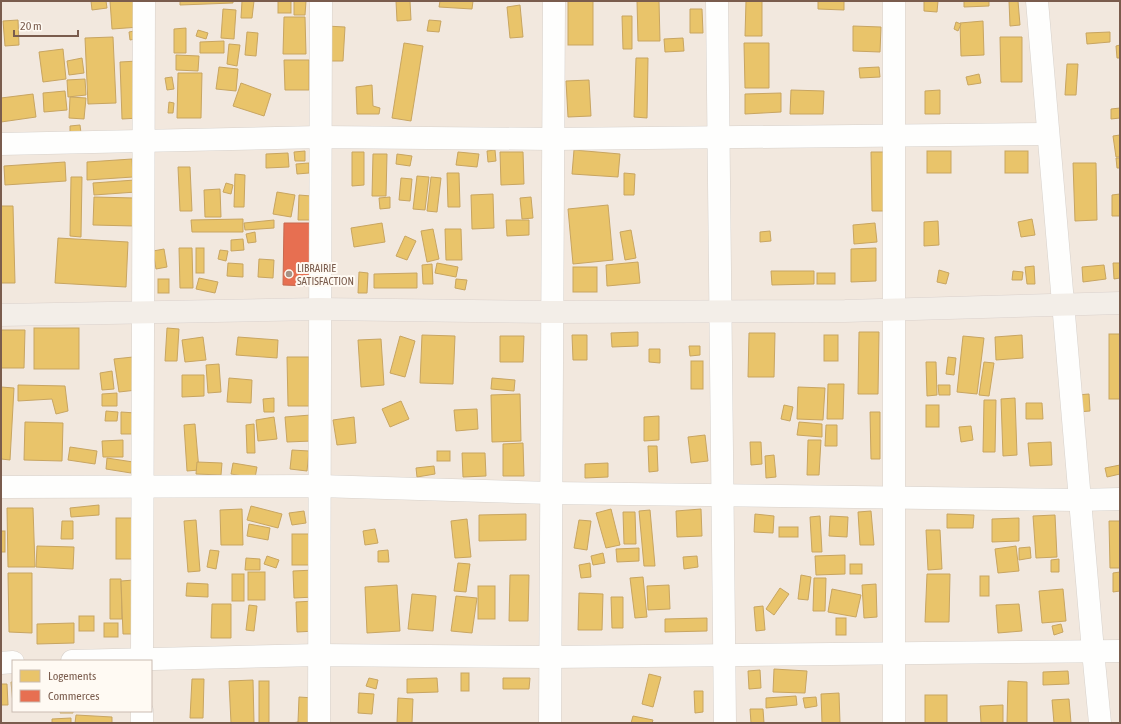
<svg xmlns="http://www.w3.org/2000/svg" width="1121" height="724" viewBox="0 0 1121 724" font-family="'Asap Condensed',sans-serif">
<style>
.residential{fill:#f2e8de;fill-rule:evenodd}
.homes{fill:#e9c46a;stroke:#c8a561}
.shops{fill:#e76f51;stroke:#c66950}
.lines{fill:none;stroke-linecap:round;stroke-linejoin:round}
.street-casing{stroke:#d7d1cb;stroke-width:23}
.primary-casing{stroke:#dad1cc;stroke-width:23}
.street{stroke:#fefefd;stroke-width:22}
.primary{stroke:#f3eee8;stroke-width:22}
.poi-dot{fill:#a69286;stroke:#fffaf3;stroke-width:1.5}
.labels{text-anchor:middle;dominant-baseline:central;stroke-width:4;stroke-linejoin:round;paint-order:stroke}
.poi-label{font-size:11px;fill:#7a5c4d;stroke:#fffaf3;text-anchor:start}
</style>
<rect width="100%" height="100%" fill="#f9f5f0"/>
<!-- residential -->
<path class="residential" d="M 1,1 L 1120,1 L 1120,723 L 1,723 ZM 13,661 L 151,661 L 151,711 L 13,711 Z"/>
<!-- homes -->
<g class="homes">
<path d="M 91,1 L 106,1 L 107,8 L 92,10 Z"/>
<path d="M 110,1 L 138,1 L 140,27 L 112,29 Z"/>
<path d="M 180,1 L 233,1 L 233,3 L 180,5 Z"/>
<path d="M 242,1 L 254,1 L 252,18 L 241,18 Z"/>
<rect x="278" y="1" width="13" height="12"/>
<path d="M 294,1 L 306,1 L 305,15 L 294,15 Z"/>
<path d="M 396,1 L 410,1 L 411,20 L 397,21 Z"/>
<path d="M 440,1 L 473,1 L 472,9 L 439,7 Z"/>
<rect x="568" y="1" width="25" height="44"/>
<path d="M 637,1 L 659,1 L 660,41 L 638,41 Z"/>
<path d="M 746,1 L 762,1 L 762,36 L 745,36 Z"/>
<path d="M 818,1 L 844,1 L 844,10 L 818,9 Z"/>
<path d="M 924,1 L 938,1 L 937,12 L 924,11 Z"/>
<path d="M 964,1 L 989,1 L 989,6 L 964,7 Z"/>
<path d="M 1009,1 L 1018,1 L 1020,25 L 1010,26 Z"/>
<path d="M 520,5 L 523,37 L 510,38 L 507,7 Z"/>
<path d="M 223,9 L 236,10 L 234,39 L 221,38 Z"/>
<path d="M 690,9 L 702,9 L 703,33 L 690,33 Z"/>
<path d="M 622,16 L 632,16 L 632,49 L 623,49 Z"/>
<path d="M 284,17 L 305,17 L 306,54 L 283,54 Z"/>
<path d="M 18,20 L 19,45 L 5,46 L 3,21 Z"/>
<path d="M 429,20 L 441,21 L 439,32 L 427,31 Z"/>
<path d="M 983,21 L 984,55 L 961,56 L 960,23 Z"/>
<path d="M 956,22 L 961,24 L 958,31 L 954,29 Z"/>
<path d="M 326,26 L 345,27 L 343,61 L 324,61 Z"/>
<path d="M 853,26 L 881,27 L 880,52 L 853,51 Z"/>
<path d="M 186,28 L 186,53 L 174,53 L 174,29 Z"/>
<path d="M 139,30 L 140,38 L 130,40 L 129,32 Z"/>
<path d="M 198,30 L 208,33 L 206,39 L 196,36 Z"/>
<path d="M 247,32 L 258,33 L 256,56 L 245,55 Z"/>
<path d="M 1110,32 L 1110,42 L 1087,44 L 1086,33 Z"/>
<path d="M 113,37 L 116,103 L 88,104 L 85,38 Z"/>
<path d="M 1000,37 L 1022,37 L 1022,82 L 1001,82 Z"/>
<path d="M 683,38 L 684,51 L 665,52 L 664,39 Z"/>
<path d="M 224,41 L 224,53 L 200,53 L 200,42 Z"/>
<path d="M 404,43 L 423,46 L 411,121 L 392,118 Z"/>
<path d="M 744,43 L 769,43 L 769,88 L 745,88 Z"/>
<path d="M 229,44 L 240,45 L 237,66 L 227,64 Z"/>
<path d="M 1120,45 L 1120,58 L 1117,58 L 1116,46 Z"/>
<path d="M 63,49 L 66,79 L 43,82 L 39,52 Z"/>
<path d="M 176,55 L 199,56 L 198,71 L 176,70 Z"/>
<path d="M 82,58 L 84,73 L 69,75 L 67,61 Z"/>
<path d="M 636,58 L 648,58 L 647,118 L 634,117 Z"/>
<path d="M 284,60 L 309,60 L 309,90 L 285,90 Z"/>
<path d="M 138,61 L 139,118 L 122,119 L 120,62 Z"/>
<path d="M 1067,64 L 1078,64 L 1076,95 L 1065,95 Z"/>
<path d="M 219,67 L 238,69 L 236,91 L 216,89 Z"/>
<path d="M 879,67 L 880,77 L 860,78 L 859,68 Z"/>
<path d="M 178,73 L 202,73 L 201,118 L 177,118 Z"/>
<path d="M 979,74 L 981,83 L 968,85 L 966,77 Z"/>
<path d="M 172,77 L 174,89 L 167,90 L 165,78 Z"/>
<path d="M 85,79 L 86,95 L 68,97 L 67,80 Z"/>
<path d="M 589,80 L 591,116 L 568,117 L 566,81 Z"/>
<path d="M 241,83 L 271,94 L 264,116 L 233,106 Z"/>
<path d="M 372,85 L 373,106 L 380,108 L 379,114 L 357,114 L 356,87 Z"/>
<path d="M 791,90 L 824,91 L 823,114 L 790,114 Z"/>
<path d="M 940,90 L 940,114 L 925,114 L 925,91 Z"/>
<path d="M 65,91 L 67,110 L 44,112 L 43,93 Z"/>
<path d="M 781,93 L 781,112 L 745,114 L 745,94 Z"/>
<path d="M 33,94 L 36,117 L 1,122 L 1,98 Z"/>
<path d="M 70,97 L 86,98 L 84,119 L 69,118 Z"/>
<path d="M 169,102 L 174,103 L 173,113 L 168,113 Z"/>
<path d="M 1120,108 L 1120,118 L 1111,119 L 1111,109 Z"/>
<path d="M 80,125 L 81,133 L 70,134 L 70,126 Z"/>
<path d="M 1120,135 L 1120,157 L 1116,157 L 1113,136 Z"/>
<path d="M 495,150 L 496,161 L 488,162 L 487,151 Z"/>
<path d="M 574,150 L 620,154 L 618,177 L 572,174 Z"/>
<path d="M 305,151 L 305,161 L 295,161 L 294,152 Z"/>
<rect x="927" y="151" width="24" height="22"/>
<rect x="1005" y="151" width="23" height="22"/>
<path d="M 352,152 L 364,152 L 364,185 L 352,186 Z"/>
<path d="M 458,152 L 479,154 L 477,167 L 456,165 Z"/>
<path d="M 500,152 L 523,152 L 524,184 L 501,185 Z"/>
<path d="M 871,152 L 889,152 L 890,211 L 872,211 Z"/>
<path d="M 288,153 L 289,167 L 266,168 L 266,154 Z"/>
<path d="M 373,154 L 387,154 L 386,196 L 372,196 Z"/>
<path d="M 397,154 L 412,156 L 410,166 L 396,164 Z"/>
<path d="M 1116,158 L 1120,158 L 1120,168 L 1117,168 Z"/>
<path d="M 132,159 L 133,177 L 87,180 L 87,162 Z"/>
<path d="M 65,162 L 66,181 L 5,185 L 4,166 Z"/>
<path d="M 309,163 L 309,173 L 297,174 L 296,164 Z"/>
<path d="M 1073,163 L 1096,163 L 1097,220 L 1075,221 Z"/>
<path d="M 178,167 L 190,167 L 192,211 L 180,211 Z"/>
<path d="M 447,173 L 459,173 L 460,207 L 448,207 Z"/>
<path d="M 624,173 L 635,174 L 634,195 L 624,195 Z"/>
<path d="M 235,174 L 245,175 L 244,207 L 234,207 Z"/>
<path d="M 417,176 L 429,177 L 425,210 L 413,209 Z"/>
<path d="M 71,177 L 82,177 L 81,237 L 70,236 Z"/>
<path d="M 431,177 L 441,178 L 437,212 L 427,211 Z"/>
<path d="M 401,178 L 412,179 L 410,201 L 399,200 Z"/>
<path d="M 135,180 L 136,192 L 94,195 L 93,183 Z"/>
<path d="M 226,183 L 233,185 L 231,194 L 223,192 Z"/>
<path d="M 220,189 L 221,217 L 205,217 L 204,190 Z"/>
<path d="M 277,192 L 295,195 L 291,217 L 273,214 Z"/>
<path d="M 493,194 L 494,228 L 472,229 L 471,195 Z"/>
<path d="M 1120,194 L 1120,216 L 1112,216 L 1112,195 Z"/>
<path d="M 299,195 L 311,196 L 311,220 L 298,220 Z"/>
<path d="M 94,197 L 134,198 L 134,226 L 93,225 Z"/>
<path d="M 390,197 L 390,208 L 380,209 L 379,198 Z"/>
<path d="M 531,197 L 533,218 L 522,219 L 520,198 Z"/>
<path d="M 608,205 L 613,260 L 573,264 L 568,209 Z"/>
<path d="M 1,206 L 13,206 L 15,283 L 1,283 Z"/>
<path d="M 243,219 L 243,232 L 192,232 L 191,220 Z"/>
<path d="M 1032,219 L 1035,235 L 1021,237 L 1018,222 Z"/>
<path d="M 274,220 L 274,228 L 245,230 L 244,223 Z"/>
<path d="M 506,220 L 529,220 L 529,235 L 507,236 Z"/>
<path d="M 938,221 L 939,245 L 924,246 L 924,222 Z"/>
<path d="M 382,223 L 385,242 L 354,247 L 351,228 Z"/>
<path d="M 875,223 L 877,242 L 854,244 L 853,225 Z"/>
<path d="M 433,229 L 439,259 L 427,262 L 421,231 Z"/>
<path d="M 445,229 L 461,229 L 462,260 L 446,260 Z"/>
<path d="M 631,230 L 636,258 L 625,260 L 620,232 Z"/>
<path d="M 770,231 L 771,241 L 760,242 L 760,232 Z"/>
<path d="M 255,232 L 256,242 L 248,243 L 246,234 Z"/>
<path d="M 405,236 L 416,241 L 407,260 L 396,256 Z"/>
<path d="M 58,238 L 128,242 L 126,287 L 55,283 Z"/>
<path d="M 243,239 L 244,250 L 231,251 L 231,240 Z"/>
<path d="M 179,248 L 192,248 L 193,288 L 180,288 Z"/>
<rect x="196" y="248" width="8" height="25"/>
<path d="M 876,248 L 876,281 L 851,282 L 851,249 Z"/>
<path d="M 164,249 L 167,267 L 156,269 L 153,251 Z"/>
<path d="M 220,250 L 228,251 L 226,261 L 218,259 Z"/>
<path d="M 259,259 L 274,260 L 273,278 L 258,277 Z"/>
<path d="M 638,262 L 640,283 L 607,286 L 606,265 Z"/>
<path d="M 228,263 L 243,264 L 243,277 L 227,276 Z"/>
<path d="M 437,263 L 458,267 L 456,277 L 435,273 Z"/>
<path d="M 1113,263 L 1120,263 L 1120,278 L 1114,279 Z"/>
<path d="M 432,264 L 433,284 L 423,284 L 422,265 Z"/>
<path d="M 1104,265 L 1106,279 L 1083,282 L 1082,267 Z"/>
<path d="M 1034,266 L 1035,284 L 1027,284 L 1025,267 Z"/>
<rect x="573" y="267" width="24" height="25"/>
<path d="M 939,270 L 949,273 L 946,284 L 937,282 Z"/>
<path d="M 771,271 L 814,271 L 814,284 L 772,285 Z"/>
<path d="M 1013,271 L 1023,272 L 1022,280 L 1012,280 Z"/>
<path d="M 359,272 L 368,273 L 367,293 L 358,293 Z"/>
<path d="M 417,273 L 417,288 L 374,288 L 374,274 Z"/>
<rect x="817" y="273" width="18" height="11"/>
<path d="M 199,278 L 218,282 L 215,293 L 196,289 Z"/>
<rect x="158" y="279" width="11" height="14"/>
<path d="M 456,279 L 467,280 L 465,290 L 455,288 Z"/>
<rect x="34" y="328" width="45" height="41"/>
<path d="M 167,328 L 179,329 L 177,361 L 165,361 Z"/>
<path d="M 1,330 L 25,330 L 24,368 L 1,368 Z"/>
<path d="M 638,332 L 638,346 L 612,347 L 611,333 Z"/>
<path d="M 859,332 L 879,332 L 878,394 L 858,394 Z"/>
<path d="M 749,333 L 775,333 L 774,377 L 748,377 Z"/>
<rect x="1109" y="334" width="11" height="65"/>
<path d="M 422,335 L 455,336 L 453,384 L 420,383 Z"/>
<path d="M 572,335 L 587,335 L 587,360 L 573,360 Z"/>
<rect x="824" y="335" width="14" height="26"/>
<path d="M 1022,335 L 1023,358 L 996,360 L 995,337 Z"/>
<path d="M 400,336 L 415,341 L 405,377 L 390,373 Z"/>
<path d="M 500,336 L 524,336 L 523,362 L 500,362 Z"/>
<path d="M 963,336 L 984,338 L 977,394 L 957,392 Z"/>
<path d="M 203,337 L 206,360 L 185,362 L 182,340 Z"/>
<path d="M 238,337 L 278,340 L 277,358 L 236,355 Z"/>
<path d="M 381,339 L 384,385 L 361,387 L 358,340 Z"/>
<path d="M 689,346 L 700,346 L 700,355 L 690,356 Z"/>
<path d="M 649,349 L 660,349 L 660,363 L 649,362 Z"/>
<path d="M 133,357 L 137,390 L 119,392 L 114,359 Z"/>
<path d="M 287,357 L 309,357 L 309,406 L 288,406 Z"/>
<path d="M 948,357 L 956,358 L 954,375 L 946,374 Z"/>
<rect x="691" y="361" width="12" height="28"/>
<path d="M 926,362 L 936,362 L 937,395 L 927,396 Z"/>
<path d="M 984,362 L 994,363 L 989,396 L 979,395 Z"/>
<path d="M 219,364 L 221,392 L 208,393 L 206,365 Z"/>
<path d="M 112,371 L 114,389 L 102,390 L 100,373 Z"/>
<path d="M 182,375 L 204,375 L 204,396 L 182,397 Z"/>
<path d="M 229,378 L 252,380 L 251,403 L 227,402 Z"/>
<path d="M 492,378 L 515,380 L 514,391 L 491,389 Z"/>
<path d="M 828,384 L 844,384 L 843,419 L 827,419 Z"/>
<path d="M 18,385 L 65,386 L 68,411 L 56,414 L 52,399 L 18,401 Z"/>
<path d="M 938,385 L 950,385 L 950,395 L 939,395 Z"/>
<path d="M 1,387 L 14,388 L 10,460 L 1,459 Z"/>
<path d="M 798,387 L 825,388 L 823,420 L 797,419 Z"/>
<path d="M 117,393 L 117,406 L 102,406 L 102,394 Z"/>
<path d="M 520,394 L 521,441 L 492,442 L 491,395 Z"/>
<path d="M 1089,394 L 1090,411 L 1077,412 L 1077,395 Z"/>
<path d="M 274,398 L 274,412 L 264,412 L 263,399 Z"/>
<path d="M 1015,398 L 1017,455 L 1003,456 L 1001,399 Z"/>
<path d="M 984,400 L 996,400 L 995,452 L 983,452 Z"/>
<path d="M 401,401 L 409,419 L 390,427 L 382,409 Z"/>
<path d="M 1026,403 L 1042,403 L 1043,419 L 1026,419 Z"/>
<path d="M 784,405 L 793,407 L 790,421 L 781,419 Z"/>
<rect x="926" y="405" width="13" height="22"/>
<path d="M 477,409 L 478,429 L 456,431 L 454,410 Z"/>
<path d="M 106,411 L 118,412 L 117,421 L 105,421 Z"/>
<path d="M 121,412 L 136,413 L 135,434 L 121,434 Z"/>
<path d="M 870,412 L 880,412 L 880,459 L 871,459 Z"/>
<path d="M 311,415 L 312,441 L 287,442 L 285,417 Z"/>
<path d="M 659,416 L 659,440 L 644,441 L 644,417 Z"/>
<path d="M 274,417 L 277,439 L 258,441 L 256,420 Z"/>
<path d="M 354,417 L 356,443 L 337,445 L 333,420 Z"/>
<path d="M 25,422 L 63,423 L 62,461 L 24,460 Z"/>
<path d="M 799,422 L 822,424 L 822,437 L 797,435 Z"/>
<path d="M 195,424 L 199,470 L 187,471 L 184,425 Z"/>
<path d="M 254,424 L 255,453 L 247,453 L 246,425 Z"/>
<path d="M 826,425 L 837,425 L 837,446 L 825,446 Z"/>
<path d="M 971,426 L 973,440 L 961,442 L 959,427 Z"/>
<path d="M 705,435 L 708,461 L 691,463 L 688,437 Z"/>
<path d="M 123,440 L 123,457 L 103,457 L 102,441 Z"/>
<path d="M 808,440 L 821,440 L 819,475 L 807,475 Z"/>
<path d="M 750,442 L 761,442 L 762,464 L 751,465 Z"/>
<path d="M 1051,442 L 1052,465 L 1030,466 L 1028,443 Z"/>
<path d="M 523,443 L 524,476 L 503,476 L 503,444 Z"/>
<path d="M 648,446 L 657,446 L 658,471 L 649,472 Z"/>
<path d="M 70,447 L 97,451 L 95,464 L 68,460 Z"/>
<path d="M 292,450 L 309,451 L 307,471 L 290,469 Z"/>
<rect x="437" y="451" width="13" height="10"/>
<path d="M 462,453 L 485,453 L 486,476 L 463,477 Z"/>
<path d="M 774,455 L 776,477 L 766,478 L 765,456 Z"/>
<path d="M 107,458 L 133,462 L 131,473 L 106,469 Z"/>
<path d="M 197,462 L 222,463 L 221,475 L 196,474 Z"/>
<path d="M 233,463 L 257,467 L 255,478 L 231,474 Z"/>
<path d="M 608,463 L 608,477 L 585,478 L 585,464 Z"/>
<path d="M 1120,465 L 1120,474 L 1107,477 L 1105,468 Z"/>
<path d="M 434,466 L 435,474 L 417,477 L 416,468 Z"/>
<path d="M 99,505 L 99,515 L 71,517 L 70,508 Z"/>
<path d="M 251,506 L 282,514 L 278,528 L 247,520 Z"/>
<path d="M 7,508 L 33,508 L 35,567 L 8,567 Z"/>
<path d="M 242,509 L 243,545 L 221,545 L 220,510 Z"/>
<path d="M 611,509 L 620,545 L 606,548 L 596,513 Z"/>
<path d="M 701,509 L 702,536 L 677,537 L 676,511 Z"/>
<path d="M 650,510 L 655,566 L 644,566 L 639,511 Z"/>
<path d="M 304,511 L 306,523 L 292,525 L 289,513 Z"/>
<path d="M 871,511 L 874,545 L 860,545 L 858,512 Z"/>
<path d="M 623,512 L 635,512 L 636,544 L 624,544 Z"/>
<path d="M 526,514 L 526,540 L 479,541 L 479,515 Z"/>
<path d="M 755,514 L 774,516 L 773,533 L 754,532 Z"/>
<path d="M 947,514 L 974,515 L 973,528 L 947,528 Z"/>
<path d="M 1055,515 L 1057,557 L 1036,558 L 1033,516 Z"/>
<path d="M 820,516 L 822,552 L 812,552 L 810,517 Z"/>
<path d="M 830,516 L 848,517 L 847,537 L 829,536 Z"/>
<rect x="116" y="518" width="21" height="41"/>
<path d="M 1019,518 L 1019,541 L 992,542 L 992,519 Z"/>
<path d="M 467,519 L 471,557 L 455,558 L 451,521 Z"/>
<path d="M 196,520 L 200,571 L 188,572 L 184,521 Z"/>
<path d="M 579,520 L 591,521 L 587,550 L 574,548 Z"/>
<path d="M 62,521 L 73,521 L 73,539 L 61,539 Z"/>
<path d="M 1109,521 L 1120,521 L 1120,568 L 1110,568 Z"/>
<path d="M 249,524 L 270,528 L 268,540 L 247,536 Z"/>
<rect x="779" y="527" width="19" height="10"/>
<path d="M 375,529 L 378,543 L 365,545 L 363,531 Z"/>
<path d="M 926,530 L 940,530 L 942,569 L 928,570 Z"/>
<rect x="1" y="531" width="4" height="21"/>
<rect x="292" y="534" width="22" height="31"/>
<path d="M 37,546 L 74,547 L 73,569 L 36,567 Z"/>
<path d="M 1016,546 L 1019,571 L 998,573 L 995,549 Z"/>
<path d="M 1030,547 L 1031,558 L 1019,560 L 1019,548 Z"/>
<path d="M 639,548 L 639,561 L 617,562 L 616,549 Z"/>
<path d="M 210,550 L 219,551 L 216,569 L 207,567 Z"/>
<path d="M 388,550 L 389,562 L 378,562 L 378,551 Z"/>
<path d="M 603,553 L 605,563 L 593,565 L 591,556 Z"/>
<path d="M 845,555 L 845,574 L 816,575 L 815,556 Z"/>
<path d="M 267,556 L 279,560 L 276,568 L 264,564 Z"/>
<path d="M 697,556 L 698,567 L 684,569 L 683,557 Z"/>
<path d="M 246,558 L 260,559 L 260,570 L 245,570 Z"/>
<path d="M 1059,559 L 1059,572 L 1051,572 L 1051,560 Z"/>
<path d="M 458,563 L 470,564 L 466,592 L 454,591 Z"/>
<path d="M 590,563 L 591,577 L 581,578 L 579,565 Z"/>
<rect x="850" y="564" width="12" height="10"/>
<path d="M 315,570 L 315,597 L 294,598 L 293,571 Z"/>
<rect x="248" y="572" width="17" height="28"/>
<path d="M 1120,572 L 1120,591 L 1113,592 L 1113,573 Z"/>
<path d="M 8,573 L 32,573 L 32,633 L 9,632 Z"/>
<rect x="232" y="574" width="12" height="27"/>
<path d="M 927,574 L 950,574 L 949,622 L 925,622 Z"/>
<path d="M 510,575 L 529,575 L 528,621 L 509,621 Z"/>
<path d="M 801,575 L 811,577 L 808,600 L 798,599 Z"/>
<rect x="980" y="576" width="9" height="20"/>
<path d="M 643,577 L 647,617 L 635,618 L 630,578 Z"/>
<path d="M 814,578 L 826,578 L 825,611 L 813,611 Z"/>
<path d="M 110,579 L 121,579 L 122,619 L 110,619 Z"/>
<path d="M 134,580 L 136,634 L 123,634 L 121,581 Z"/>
<path d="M 187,583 L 208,584 L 208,597 L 186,596 Z"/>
<path d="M 876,584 L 877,617 L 864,618 L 862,585 Z"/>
<path d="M 397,585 L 400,631 L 367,633 L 365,587 Z"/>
<path d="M 669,585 L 670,609 L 648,610 L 647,586 Z"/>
<rect x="478" y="586" width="17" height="33"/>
<path d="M 780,588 L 789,594 L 774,615 L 766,609 Z"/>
<path d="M 832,589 L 861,595 L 856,617 L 828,612 Z"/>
<path d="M 1063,589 L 1066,621 L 1042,623 L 1039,591 Z"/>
<path d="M 579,593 L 603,594 L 602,630 L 578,630 Z"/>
<path d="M 412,594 L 436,596 L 433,631 L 408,629 Z"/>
<path d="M 456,596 L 477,598 L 472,633 L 451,631 Z"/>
<path d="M 611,597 L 623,597 L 623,628 L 612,628 Z"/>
<path d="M 315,601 L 316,631 L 297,632 L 296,602 Z"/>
<path d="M 212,604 L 231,604 L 231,638 L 211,638 Z"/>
<path d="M 1019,604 L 1022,631 L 998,633 L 996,605 Z"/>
<path d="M 249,605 L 257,606 L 254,631 L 246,630 Z"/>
<path d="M 763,606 L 765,630 L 756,631 L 754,607 Z"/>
<rect x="79" y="616" width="15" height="15"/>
<path d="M 707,618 L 707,631 L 665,632 L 665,619 Z"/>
<rect x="836" y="618" width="10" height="17"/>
<path d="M 74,623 L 74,643 L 37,644 L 37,624 Z"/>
<rect x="104" y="623" width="14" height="14"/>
<path d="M 1061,624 L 1063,632 L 1054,635 L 1052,626 Z"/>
<path d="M 774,669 L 807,671 L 805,693 L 773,692 Z"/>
<path d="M 760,670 L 761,688 L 749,689 L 748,671 Z"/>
<path d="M 1068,671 L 1069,684 L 1043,685 L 1043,672 Z"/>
<rect x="461" y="673" width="8" height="18"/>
<path d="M 649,674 L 661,677 L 653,707 L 642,704 Z"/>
<path d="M 369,678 L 378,680 L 376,689 L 366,686 Z"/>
<path d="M 437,678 L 438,692 L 407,693 L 407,679 Z"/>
<path d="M 503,678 L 530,678 L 529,689 L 503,689 Z"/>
<path d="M 192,679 L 204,679 L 203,718 L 190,718 Z"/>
<path d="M 253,680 L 254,723 L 231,723 L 229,681 Z"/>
<rect x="259" y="681" width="10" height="42"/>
<path d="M 1008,681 L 1027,682 L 1027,723 L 1007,723 Z"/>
<path d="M 11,682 L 13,682 L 13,704 Z"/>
<path d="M 1,684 L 7,684 L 8,705 L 1,705 Z"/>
<path d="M 694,691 L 703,691 L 703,712 L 695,713 Z"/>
<path d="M 359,693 L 374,694 L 372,714 L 358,713 Z"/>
<path d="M 839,693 L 840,723 L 822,723 L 821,694 Z"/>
<rect x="925" y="695" width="22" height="28"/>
<path d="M 796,696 L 797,705 L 766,708 L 766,698 Z"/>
<path d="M 299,697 L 314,698 L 315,723 L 292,723 L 298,722 Z"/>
<path d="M 816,697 L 817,706 L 805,708 L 803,698 Z"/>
<path d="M 398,698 L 413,699 L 412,723 L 397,723 Z"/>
<path d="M 1069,699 L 1071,723 L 1054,723 L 1052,700 Z"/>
<path d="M 1003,705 L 1003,723 L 981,723 L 980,706 Z"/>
<path d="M 750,709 L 763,709 L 764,723 L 751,723 Z"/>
<path d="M 61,711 L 73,711 L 73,713 L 60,713 Z"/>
<path d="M 76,715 L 112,717 L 112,723 L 75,723 Z"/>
<path d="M 633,716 L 653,720 L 652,723 L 631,723 Z"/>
<path d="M 71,718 L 71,723 L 52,723 L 52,719 Z"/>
</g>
<!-- shops -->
<path class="shops" d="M 284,223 L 310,223 L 309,286 L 283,285 Z"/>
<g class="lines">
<defs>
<g id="street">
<path d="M 717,1 L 725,723"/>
<path d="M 894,1 L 894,723"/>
<path d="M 1037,1 L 1093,651 L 1100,723"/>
<path d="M 1,144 L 320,137 L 553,139 L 1048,134"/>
<path d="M 1,487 L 319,486 L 551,493 L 1079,500 L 1120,499"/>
<path d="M 72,661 L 318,655 L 550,657 L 1120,651"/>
<path d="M 142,661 L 144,1"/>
<path d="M 1,663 L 13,662"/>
<path d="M 142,723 L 142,711"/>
<path d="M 319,723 L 321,1"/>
<path d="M 550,723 L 554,1"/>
</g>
<path id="primary" d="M 1,315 L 319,309 L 552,312 L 845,311 L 1120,303"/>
</defs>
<!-- street casing -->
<use href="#street" class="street-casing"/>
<!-- primary casing -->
<use href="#primary" class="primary-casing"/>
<!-- street -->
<use href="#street" class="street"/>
<!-- primary -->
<use href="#primary" class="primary"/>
</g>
<!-- markers -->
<circle class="poi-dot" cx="289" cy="274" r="4"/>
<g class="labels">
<!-- poi labels -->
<g class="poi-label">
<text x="297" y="268">LIBRAIRIE<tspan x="297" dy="13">SATISFACTION</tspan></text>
</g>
</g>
<!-- border -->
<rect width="1121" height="724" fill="none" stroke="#7a5c4d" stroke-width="4"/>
<!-- legend -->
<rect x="12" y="660" width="140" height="52" fill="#fffaf3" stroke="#cabbb1"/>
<rect x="20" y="670" width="20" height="12" fill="#e9c46a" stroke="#cabbb1"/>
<text x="48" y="680" font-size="12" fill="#7a5c4d">Logements</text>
<rect x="20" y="690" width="20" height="12" fill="#e76f51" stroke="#cabbb1"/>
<text x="48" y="700" font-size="12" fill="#7a5c4d">Commerces</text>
<!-- scale -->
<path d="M14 30v6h64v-6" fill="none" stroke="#7a5c4d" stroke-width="2"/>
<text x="20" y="30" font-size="12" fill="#7a5c4d" stroke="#fffaf3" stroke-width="3" paint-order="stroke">20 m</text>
</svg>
